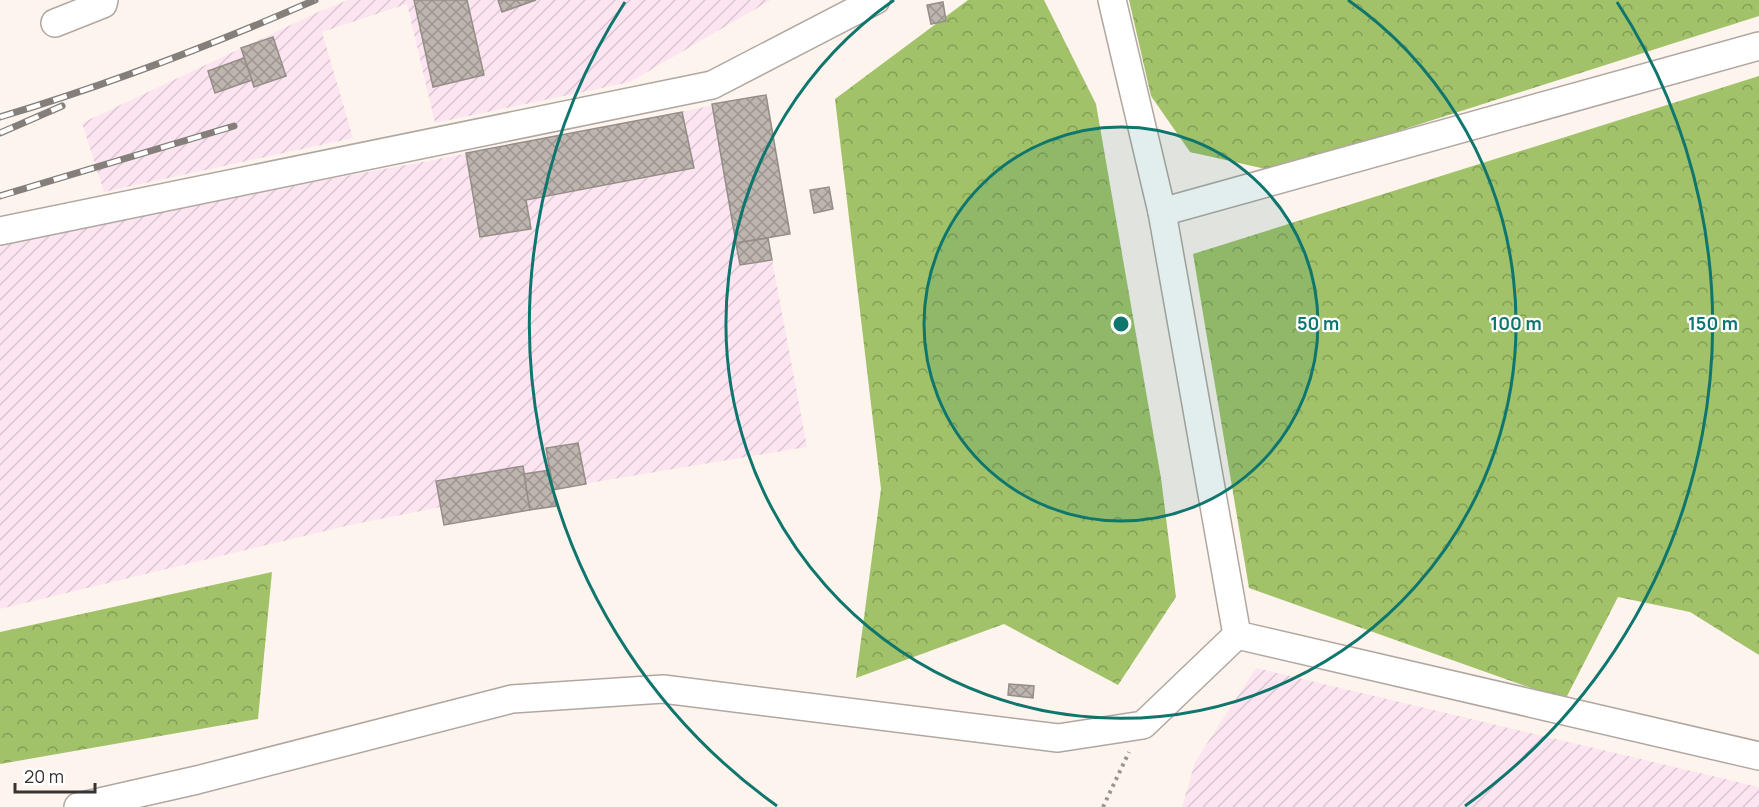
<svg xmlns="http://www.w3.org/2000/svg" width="1759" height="807" viewBox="0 0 1759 807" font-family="Manrope,sans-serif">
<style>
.industrial{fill:url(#industrial-furrows)}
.forest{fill:url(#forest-crowns)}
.building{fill:url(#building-cross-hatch);stroke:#958d87;stroke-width:1.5}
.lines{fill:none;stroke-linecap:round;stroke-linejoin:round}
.minor-casing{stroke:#b0a7a1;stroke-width:30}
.path{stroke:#9a938f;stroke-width:4;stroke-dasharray:3 4.5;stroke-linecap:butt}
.minor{stroke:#fff;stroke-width:27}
.rail-casing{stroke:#857f7b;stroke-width:7}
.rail{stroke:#fff;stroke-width:4.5;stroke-dasharray:14;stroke-linecap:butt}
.ring{fill:none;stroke:#0f766e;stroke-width:3}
.centre{fill:#0f766e;stroke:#fff;stroke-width:3}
.ring-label{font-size:18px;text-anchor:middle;font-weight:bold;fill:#0f766e;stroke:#fff;stroke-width:4.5;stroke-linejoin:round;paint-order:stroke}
</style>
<defs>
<pattern id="industrial-furrows" width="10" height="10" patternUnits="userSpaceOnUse" patternTransform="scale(1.5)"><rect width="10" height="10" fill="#fce5f1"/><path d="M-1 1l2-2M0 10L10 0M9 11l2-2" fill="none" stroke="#d9c5cf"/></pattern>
<pattern id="forest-crowns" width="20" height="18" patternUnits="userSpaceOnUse" patternTransform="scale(1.5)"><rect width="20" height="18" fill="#a1c269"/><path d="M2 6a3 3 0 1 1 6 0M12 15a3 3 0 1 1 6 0" fill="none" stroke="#849e57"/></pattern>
<pattern id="building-cross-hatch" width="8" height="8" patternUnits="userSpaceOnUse" patternTransform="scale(1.5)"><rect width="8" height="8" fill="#beb5af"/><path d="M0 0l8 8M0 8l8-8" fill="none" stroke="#9b948f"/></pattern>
</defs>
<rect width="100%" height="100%" fill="#fef4ee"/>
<!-- industrial -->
<g class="industrial">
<path d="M 348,0 L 771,0 L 630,82 L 435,123 L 407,4 L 322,32 L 353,138 L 104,192 L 82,123 L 316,13 Z"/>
<path d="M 766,95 L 790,234 L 768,238 L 807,447 L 553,489 L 556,506 L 444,525 L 441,507 L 350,525 L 0,609 L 0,244 L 257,192 L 423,162 Z"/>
<path d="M 1256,668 L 1759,787 L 1759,807 L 1182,807 L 1195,762 Z"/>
</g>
<!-- forest -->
<g class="forest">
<path d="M 968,0 L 1044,0 L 1096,104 L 1161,478 L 1176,597 L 1118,685 L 1004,624 L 856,678 L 881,489 L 835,99 Z"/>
<path d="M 1129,0 L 1759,0 L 1759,16 L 1311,159 L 1270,170 L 1190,152 L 1151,96 Z"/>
<path d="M 1759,76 L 1759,655 L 1690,612 L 1618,597 L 1565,700 L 1249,588 L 1193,254 Z"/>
<path d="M 272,572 L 258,719 L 0,764 L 0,632 Z"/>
</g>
<!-- building -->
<g class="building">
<path d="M 414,0 L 467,0 L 484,75 L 433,87 Z"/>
<path d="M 498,0 L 536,0 L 502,12 Z"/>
<path d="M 943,2 L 946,21 L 931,24 L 927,5 Z"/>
<path d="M 273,37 L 286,76 L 254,87 L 241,48 Z"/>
<path d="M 244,58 L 252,80 L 215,93 L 208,71 Z"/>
<path d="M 766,95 L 790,234 L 736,243 L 712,104 Z"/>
<path d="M 682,112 L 694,168 L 526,200 L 531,229 L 480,237 L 466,153 Z"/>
<path d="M 829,187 L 833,209 L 814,213 L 810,190 Z"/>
<path d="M 768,238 L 772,260 L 740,265 L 736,243 Z"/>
<path d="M 578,443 L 586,484 L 553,490 L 546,448 Z"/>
<path d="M 523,466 L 530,510 L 444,525 L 436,481 Z"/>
<path d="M 550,470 L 556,506 L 530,510 L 524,474 Z"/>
<path d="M 1009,684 L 1034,686 L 1033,698 L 1008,695 Z"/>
</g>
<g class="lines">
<defs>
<g id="minor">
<path d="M 55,23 L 103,4 L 104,0"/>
<path d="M 1162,212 L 1759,46"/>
<path d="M 0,231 L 712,85 L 876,0"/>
<path d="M 1237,635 L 1759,756"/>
<path d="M 78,807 L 197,780 L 512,699 L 663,689 L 1058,738 L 1143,725 L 1237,635 L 1162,212 L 1112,0"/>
</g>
</defs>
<!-- minor casing -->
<use href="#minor" class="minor-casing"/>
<!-- path -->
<path class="path" d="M 1103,807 L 1129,752"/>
<!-- minor -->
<use href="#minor" class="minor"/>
<defs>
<g id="rail">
<path d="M 0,117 C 107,85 212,45 315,0"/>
<path d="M 0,133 L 62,106"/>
<path d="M 0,196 L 234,126"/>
</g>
</defs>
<!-- rail casing -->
<use href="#rail" class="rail-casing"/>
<!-- rail -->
<use href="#rail" class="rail"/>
</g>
<!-- distance rings -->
<circle cx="1121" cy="324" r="197" fill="#0f766e" fill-opacity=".12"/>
<g class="ring">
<circle cx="1121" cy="324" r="197"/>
<path d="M1348 0A395 395 0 1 1 894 0"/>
<path d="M777 806A592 592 0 0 1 625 2M1617 2A592 592 0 0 1 1465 806"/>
</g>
<circle cx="1121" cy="324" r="9" class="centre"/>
<g class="ring-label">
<text x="1318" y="330">50 m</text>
<text x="1516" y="330">100 m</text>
<text x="1713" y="330">150 m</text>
</g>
<!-- scale -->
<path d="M15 783v9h80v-9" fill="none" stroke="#363330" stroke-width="3"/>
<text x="24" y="783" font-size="18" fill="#363330" stroke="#ffffff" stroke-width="4.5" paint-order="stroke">20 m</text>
</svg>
